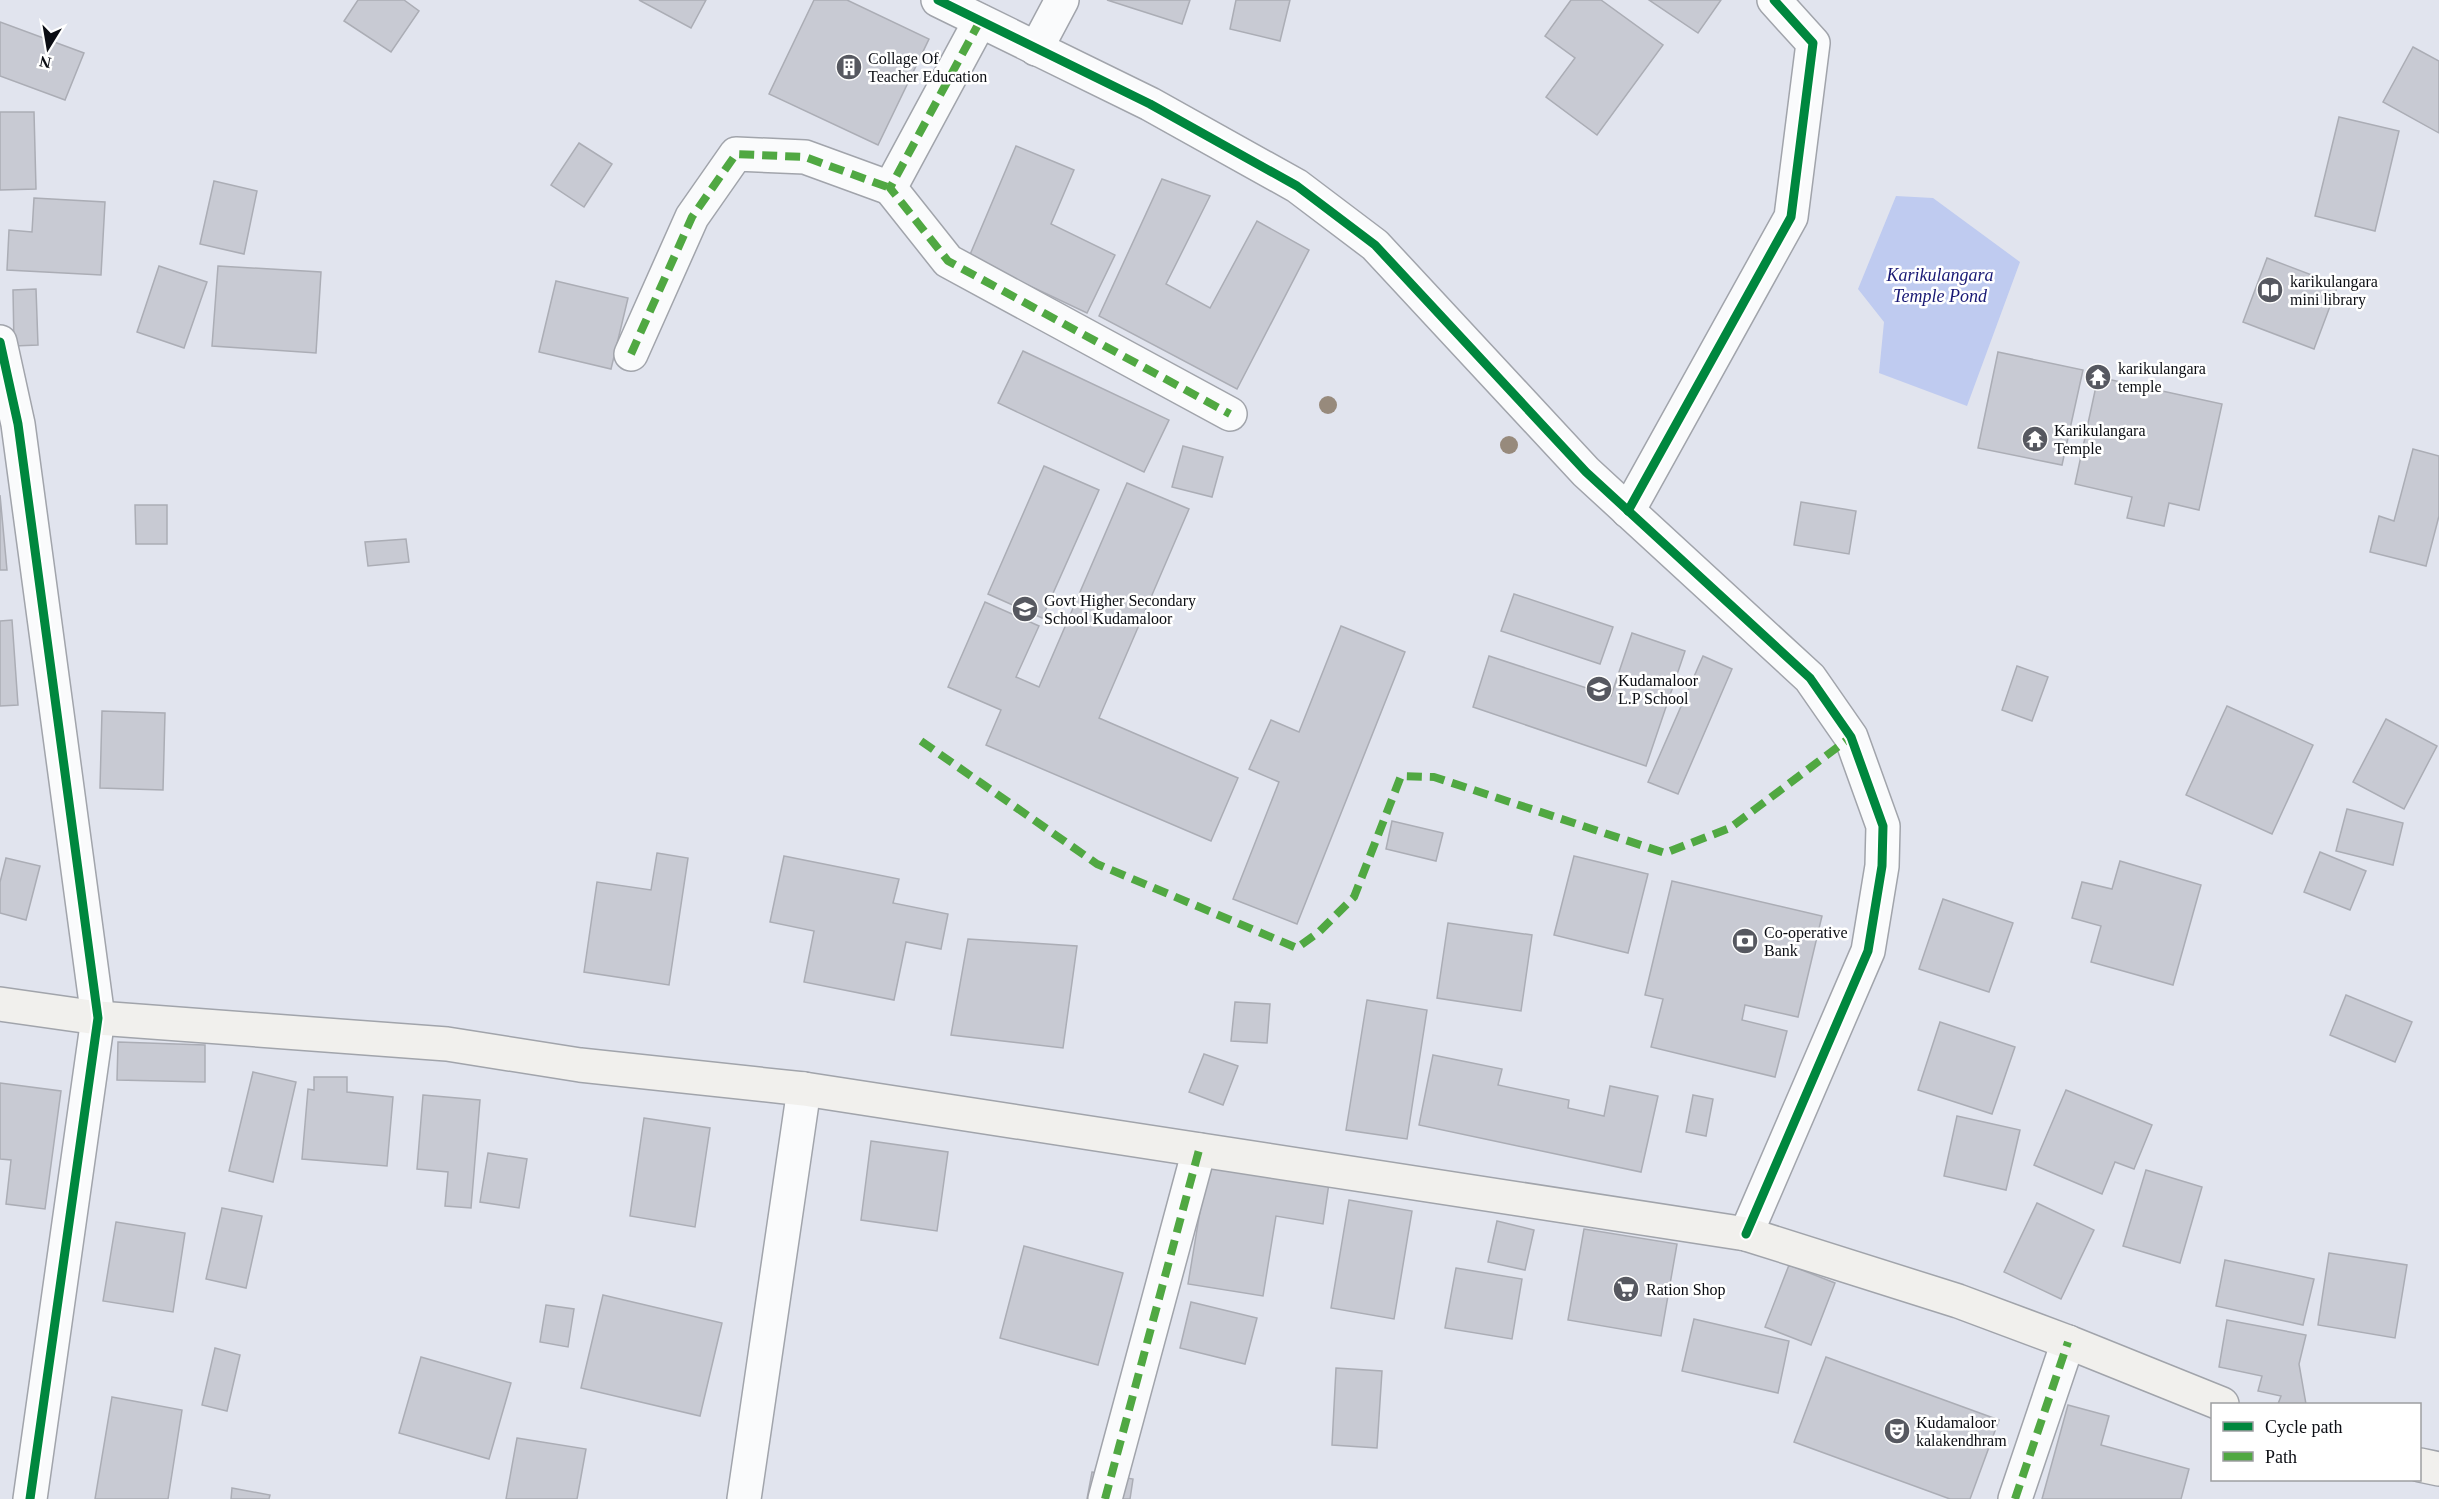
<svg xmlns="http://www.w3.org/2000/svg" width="2439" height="1499" viewBox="0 0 2439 1499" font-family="'Times New Roman',serif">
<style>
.water{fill:#bfcbf0}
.building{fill:#c8cad3;stroke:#abadb5;stroke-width:1.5}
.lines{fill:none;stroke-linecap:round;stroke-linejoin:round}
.minor-casing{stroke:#a1a4ab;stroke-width:36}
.secondary-casing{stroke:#a1a4ab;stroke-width:36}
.minor{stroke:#fafbfc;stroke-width:33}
.secondary{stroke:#f1f0ed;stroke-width:33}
.quiet{stroke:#50a842;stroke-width:8;stroke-dasharray:15 8;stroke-linecap:butt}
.cycleway-casing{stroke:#fff;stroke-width:13}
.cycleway{stroke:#00873e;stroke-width:9}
.tree{fill:#978a7c}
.labels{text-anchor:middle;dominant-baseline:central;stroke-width:5;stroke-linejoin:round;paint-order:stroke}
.poi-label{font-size:16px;fill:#0b0d13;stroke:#fff;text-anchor:start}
.water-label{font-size:18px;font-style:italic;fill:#191975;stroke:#fff}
</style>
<rect width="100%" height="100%" fill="#e1e4ee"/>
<!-- water -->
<path class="water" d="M 1896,196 L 1933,198 L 2020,262 L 1967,406 L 1879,373 L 1884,322 L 1858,289 Z"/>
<!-- building -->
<g class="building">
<path d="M 358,0 L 404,0 L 419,11 L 391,52 L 344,21 Z"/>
<path d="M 639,0 L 706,0 L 691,28 Z"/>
<path d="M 814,0 L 847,0 L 929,39 L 878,145 L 769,94 Z"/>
<path d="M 1107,0 L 1190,0 L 1182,24 Z"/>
<path d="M 1236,0 L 1290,0 L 1280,41 L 1230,29 Z"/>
<path d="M 1571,0 L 1601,0 L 1663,45 L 1597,135 L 1546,97 L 1575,58 L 1545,36 Z"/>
<path d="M 1649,0 L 1721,0 L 1698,33 Z"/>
<path d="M 0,22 L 84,53 L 65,100 L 0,76 Z"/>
<path d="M 2413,47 L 2439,61 L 2439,133 L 2383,102 Z"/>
<path d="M 0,112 L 34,112 L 36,189 L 0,190 Z"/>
<path d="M 2339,117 L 2399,131 L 2375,231 L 2315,216 Z"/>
<path d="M 579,143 L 612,164 L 584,207 L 551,185 Z"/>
<path d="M 1016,146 L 1074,170 L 1051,224 L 1115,255 L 1087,313 L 969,257 Z"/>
<path d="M 1162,179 L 1210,196 L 1166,284 L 1210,308 L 1257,221 L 1309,250 L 1237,389 L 1099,316 Z"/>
<path d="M 214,181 L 257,191 L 244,254 L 200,244 Z"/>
<path d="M 34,198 L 105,202 L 101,275 L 7,270 L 9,230 L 32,232 Z"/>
<path d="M 2267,258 L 2338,285 L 2314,349 L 2243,322 Z"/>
<path d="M 159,266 L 207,282 L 184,348 L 137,332 Z"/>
<path d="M 218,266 L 321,272 L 316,353 L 212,346 Z"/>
<path d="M 556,281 L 628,298 L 611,369 L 539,352 Z"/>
<path d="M 36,289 L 38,345 L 14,346 L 13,290 Z"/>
<path d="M 1023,351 L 1169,420 L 1144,472 L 998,403 Z"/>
<path d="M 1998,352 L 2083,370 L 2062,465 L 1978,448 Z"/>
<path d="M 2098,377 L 2222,404 L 2199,510 L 2169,503 L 2164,526 L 2127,518 L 2132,497 L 2075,484 Z"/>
<path d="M 1183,446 L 1223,457 L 1212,497 L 1172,487 Z"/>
<path d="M 2413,449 L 2439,456 L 2439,516 L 2426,566 L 2370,552 L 2379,516 L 2394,521 Z"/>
<path d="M 1044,466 L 1099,490 L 1042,618 L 988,594 Z"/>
<path d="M 1127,483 L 1189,509 L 1099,718 L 1238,778 L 1211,841 L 986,745 L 1001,710 L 948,687 L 985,602 L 1039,626 L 1016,677 L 1039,687 Z"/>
<path d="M 0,495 L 7,570 L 0,570 Z"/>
<path d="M 1801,502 L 1856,511 L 1849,554 L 1794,545 Z"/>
<path d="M 135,505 L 167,505 L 167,544 L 136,544 Z"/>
<path d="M 406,539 L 409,562 L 368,566 L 365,542 Z"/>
<path d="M 1514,594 L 1613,627 L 1600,664 L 1501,631 Z"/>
<path d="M 12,620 L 18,705 L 0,706 L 0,621 Z"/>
<path d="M 1341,626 L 1405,652 L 1297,924 L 1233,899 L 1279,782 L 1249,769 L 1271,720 L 1299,732 Z"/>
<path d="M 1632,633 L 1685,651 L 1646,766 L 1473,707 L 1489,656 L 1611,696 Z"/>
<path d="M 1703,656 L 1732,669 L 1678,794 L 1648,782 Z"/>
<path d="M 2017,666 L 2048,677 L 2032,721 L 2002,710 Z"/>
<path d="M 2227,706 L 2313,745 L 2272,834 L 2186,795 Z"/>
<path d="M 102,711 L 165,713 L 163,790 L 100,788 Z"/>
<path d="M 2386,719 L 2437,746 L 2404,809 L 2353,782 Z"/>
<path d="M 2347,809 L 2403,823 L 2393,865 L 2336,851 Z"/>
<path d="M 1392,821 L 1443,833 L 1436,861 L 1386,849 Z"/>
<path d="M 2320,852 L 2366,871 L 2350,910 L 2304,892 Z"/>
<path d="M 657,853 L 688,858 L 669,985 L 584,972 L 597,882 L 651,890 Z"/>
<path d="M 784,856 L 899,879 L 893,903 L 948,914 L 941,949 L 906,942 L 894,1000 L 804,982 L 814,931 L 770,922 Z"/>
<path d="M 1574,856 L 1648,874 L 1628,953 L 1554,935 Z"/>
<path d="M 6,858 L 40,866 L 26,920 L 0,913 L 0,882 Z"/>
<path d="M 2120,861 L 2201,885 L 2173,985 L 2091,962 L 2101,926 L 2072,918 L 2082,882 L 2112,889 Z"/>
<path d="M 1672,881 L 1822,916 L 1798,1017 L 1745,1005 L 1742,1020 L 1787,1031 L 1775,1077 L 1651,1047 L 1663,999 L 1645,995 Z"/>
<path d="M 1943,899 L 2013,923 L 1989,992 L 1919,969 Z"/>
<path d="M 1448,923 L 1532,935 L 1521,1011 L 1437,998 Z"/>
<path d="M 968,939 L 1077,946 L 1063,1048 L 951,1035 Z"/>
<path d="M 2346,995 L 2412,1022 L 2395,1062 L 2330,1035 Z"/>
<path d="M 1367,1000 L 1427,1010 L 1407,1139 L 1346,1130 Z"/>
<path d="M 1235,1002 L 1270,1004 L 1267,1043 L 1231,1041 Z"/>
<path d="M 1940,1022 L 2015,1047 L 1992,1114 L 1918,1090 Z"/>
<path d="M 118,1042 L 205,1045 L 205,1082 L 117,1080 Z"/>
<path d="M 1204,1054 L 1238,1066 L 1223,1105 L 1189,1092 Z"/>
<path d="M 1433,1055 L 1502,1069 L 1498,1085 L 1569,1100 L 1568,1108 L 1604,1116 L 1610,1086 L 1658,1096 L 1641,1172 L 1419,1125 Z"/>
<path d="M 253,1072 L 296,1082 L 273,1182 L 229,1171 Z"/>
<path d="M 314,1077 L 347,1077 L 347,1092 L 393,1097 L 387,1166 L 302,1159 L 308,1089 L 314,1090 Z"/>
<path d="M 0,1083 L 61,1091 L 45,1209 L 6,1204 L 11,1160 L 0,1159 Z"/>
<path d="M 2066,1090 L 2152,1125 L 2134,1169 L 2115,1162 L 2102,1194 L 2034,1165 Z"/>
<path d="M 423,1095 L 480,1100 L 471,1208 L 445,1206 L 448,1172 L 417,1169 Z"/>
<path d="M 1693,1095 L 1713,1099 L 1706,1136 L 1686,1132 Z"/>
<path d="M 1957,1116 L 2020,1130 L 2006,1190 L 1944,1176 Z"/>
<path d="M 644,1118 L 710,1128 L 695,1227 L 630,1216 Z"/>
<path d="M 871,1141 L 948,1152 L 937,1231 L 861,1220 Z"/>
<path d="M 488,1153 L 527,1159 L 519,1208 L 480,1202 Z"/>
<path d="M 1208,1163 L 1329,1183 L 1323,1224 L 1276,1216 L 1263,1296 L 1188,1284 Z"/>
<path d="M 2146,1170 L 2202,1187 L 2180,1263 L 2123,1246 Z"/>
<path d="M 1349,1200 L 1412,1211 L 1394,1319 L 1331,1308 Z"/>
<path d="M 2037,1203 L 2094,1230 L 2061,1299 L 2004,1272 Z"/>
<path d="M 222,1208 L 262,1216 L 246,1288 L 206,1279 Z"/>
<path d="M 1497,1221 L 1534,1230 L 1525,1270 L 1488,1262 Z"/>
<path d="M 116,1222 L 185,1233 L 173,1312 L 103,1301 Z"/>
<path d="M 1584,1229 L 1677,1244 L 1661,1336 L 1568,1320 Z"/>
<path d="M 1024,1246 L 1123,1273 L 1098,1365 L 1000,1338 Z"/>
<path d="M 2329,1253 L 2407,1265 L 2395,1338 L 2318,1325 Z"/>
<path d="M 2225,1260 L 2314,1279 L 2303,1325 L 2216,1306 Z"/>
<path d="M 1789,1265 L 1835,1283 L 1811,1345 L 1765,1327 Z"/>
<path d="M 1456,1268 L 1522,1279 L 1512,1339 L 1445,1328 Z"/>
<path d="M 603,1295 L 722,1323 L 700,1416 L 581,1388 Z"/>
<path d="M 1191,1302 L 1257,1318 L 1245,1364 L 1180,1348 Z"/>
<path d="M 546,1305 L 574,1309 L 568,1347 L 540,1342 Z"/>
<path d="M 1694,1319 L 1789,1341 L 1778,1393 L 1682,1371 Z"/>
<path d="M 2227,1320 L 2306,1335 L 2299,1364 L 2306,1404 L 2278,1404 L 2281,1396 L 2258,1391 L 2262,1376 L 2219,1367 Z"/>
<path d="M 215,1348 L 240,1355 L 227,1411 L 202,1405 Z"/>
<path d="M 421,1357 L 511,1383 L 489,1459 L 399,1433 Z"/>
<path d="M 1826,1357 L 1999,1420 L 1970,1499 L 1950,1499 L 1794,1442 Z"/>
<path d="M 1336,1368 L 1382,1371 L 1377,1448 L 1332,1445 Z"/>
<path d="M 112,1397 L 182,1410 L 168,1499 L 95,1499 Z"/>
<path d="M 2068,1405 L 2109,1416 L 2101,1445 L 2189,1469 L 2181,1499 L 2042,1499 Z"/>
<path d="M 517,1438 L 586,1449 L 577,1499 L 506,1499 Z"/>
<path d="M 1092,1472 L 1133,1479 L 1130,1499 L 1087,1499 Z"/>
<path d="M 232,1488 L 270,1495 L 269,1499 L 231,1499 Z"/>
</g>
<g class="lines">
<defs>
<g id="minor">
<path d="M 938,0 L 1150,104 L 1297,186 L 1375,245 L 1586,472 L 1810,678 L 1851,737 L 1883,826 L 1882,866 L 1868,951 L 1746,1234"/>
<path d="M 980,21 L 890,188 L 948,261 L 1230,414"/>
<path d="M 1036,49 L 1062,0"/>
<path d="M 0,342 L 18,424 L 98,1018 L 30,1499"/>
<path d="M 631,354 L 692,217 L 736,154 L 805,157 L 890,188"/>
<path d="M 1628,511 L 1791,217 L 1813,43 L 1774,0"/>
<path d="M 744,1499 L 804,1089"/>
<path d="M 1105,1499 L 1199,1150"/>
<path d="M 2015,1499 L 2068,1342"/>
</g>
<g id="secondary">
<path d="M 0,1004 L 98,1018 L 447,1044 L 580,1065 L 804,1089 L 1746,1234 L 1958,1301 L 2068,1342 L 2222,1404"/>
<path d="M 2420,1465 L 2439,1469"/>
</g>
</defs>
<!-- minor casing -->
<use href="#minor" class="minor-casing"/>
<!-- secondary casing -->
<use href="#secondary" class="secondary-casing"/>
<!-- minor -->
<use href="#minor" class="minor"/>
<!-- secondary -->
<use href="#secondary" class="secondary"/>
<!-- quiet -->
<g class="quiet">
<path d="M 980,21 L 890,188 L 948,261 L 1230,414"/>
<path d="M 631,354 L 692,217 L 736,154 L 805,157 L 890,188"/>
<path d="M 921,741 L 1097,864 L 1297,948 L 1319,932 L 1354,897 L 1401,776 L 1434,777 L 1665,853 L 1730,828 L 1851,737"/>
<path d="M 1105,1499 L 1199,1150"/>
<path d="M 2015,1499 L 2068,1342"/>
</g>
<defs>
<g id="cycleway">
<path d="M 938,0 L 1150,104 L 1297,186 L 1375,245 L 1586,472 L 1810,678 L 1851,737 L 1883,826 L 1882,866 L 1868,951 L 1746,1234"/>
<path d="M 0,342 L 18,424 L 98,1018 L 30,1499"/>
<path d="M 1628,511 L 1791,217 L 1813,43 L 1774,0"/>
</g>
</defs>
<!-- cycleway casing -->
<use href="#cycleway" class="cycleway-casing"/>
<!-- cycleway -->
<use href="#cycleway" class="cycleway"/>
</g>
<!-- trees -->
<g class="tree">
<circle cx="1328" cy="405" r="9"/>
<circle cx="1509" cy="445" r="9"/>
</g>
<!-- icons -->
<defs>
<symbol id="building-disc" viewBox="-11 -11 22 22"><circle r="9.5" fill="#565860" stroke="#fff"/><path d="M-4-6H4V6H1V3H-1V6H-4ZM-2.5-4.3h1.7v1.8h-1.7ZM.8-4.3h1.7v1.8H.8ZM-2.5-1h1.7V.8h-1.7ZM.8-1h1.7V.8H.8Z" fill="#fff"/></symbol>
<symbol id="library-disc" viewBox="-11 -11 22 22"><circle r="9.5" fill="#565860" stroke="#fff"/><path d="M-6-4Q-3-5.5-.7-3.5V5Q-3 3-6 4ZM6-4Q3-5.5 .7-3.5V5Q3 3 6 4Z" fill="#fff"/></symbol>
<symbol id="temple-disc" viewBox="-11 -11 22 22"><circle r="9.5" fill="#565860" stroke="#fff"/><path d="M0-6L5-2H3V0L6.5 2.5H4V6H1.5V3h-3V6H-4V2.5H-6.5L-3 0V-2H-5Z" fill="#fff"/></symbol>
<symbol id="school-disc" viewBox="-11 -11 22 22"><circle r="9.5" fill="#565860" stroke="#fff"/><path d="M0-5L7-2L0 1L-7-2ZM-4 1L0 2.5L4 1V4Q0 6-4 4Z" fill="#fff"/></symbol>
<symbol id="bank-disc" viewBox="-11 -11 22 22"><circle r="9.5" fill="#565860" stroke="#fff"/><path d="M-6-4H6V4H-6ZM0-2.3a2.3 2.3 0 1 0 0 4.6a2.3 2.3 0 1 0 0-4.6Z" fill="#fff"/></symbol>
<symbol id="supermarket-disc" viewBox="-11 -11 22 22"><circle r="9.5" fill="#565860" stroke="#fff"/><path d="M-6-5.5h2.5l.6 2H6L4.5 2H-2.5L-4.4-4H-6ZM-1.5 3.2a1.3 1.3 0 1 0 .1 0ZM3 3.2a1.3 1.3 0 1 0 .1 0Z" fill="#fff"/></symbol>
<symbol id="theatre-disc" viewBox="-11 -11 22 22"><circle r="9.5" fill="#565860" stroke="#fff"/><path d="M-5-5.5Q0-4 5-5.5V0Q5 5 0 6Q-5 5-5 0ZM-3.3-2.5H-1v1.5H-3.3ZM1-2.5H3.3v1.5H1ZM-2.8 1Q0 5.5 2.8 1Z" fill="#fff"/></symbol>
</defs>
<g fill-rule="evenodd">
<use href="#building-disc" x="834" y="52" width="30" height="30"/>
<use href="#library-disc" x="2255" y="275" width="30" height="30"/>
<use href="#temple-disc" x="2083" y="362" width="30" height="30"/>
<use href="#temple-disc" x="2020" y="424" width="30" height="30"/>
<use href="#school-disc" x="1010" y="594" width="30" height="30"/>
<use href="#school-disc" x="1584" y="674" width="30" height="30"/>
<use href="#bank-disc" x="1730" y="926" width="30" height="30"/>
<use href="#supermarket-disc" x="1611" y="1274" width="30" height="30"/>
<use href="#theatre-disc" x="1882" y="1416" width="30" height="30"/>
</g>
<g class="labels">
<!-- poi labels -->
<g class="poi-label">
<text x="868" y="58">Collage Of<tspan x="868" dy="18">Teacher Education</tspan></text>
<text x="2290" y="281">karikulangara<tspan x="2290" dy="18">mini library</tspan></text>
<text x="2118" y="368">karikulangara<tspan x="2118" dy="18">temple</tspan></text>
<text x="2054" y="430">Karikulangara<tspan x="2054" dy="18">Temple</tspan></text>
<text x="1044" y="600">Govt Higher Secondary<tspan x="1044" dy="18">School Kudamaloor</tspan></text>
<text x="1618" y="680">Kudamaloor<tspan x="1618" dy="18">L.P School</tspan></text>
<text x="1764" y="932">Co-operative<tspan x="1764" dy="18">Bank</tspan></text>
<text x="1646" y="1289">Ration Shop</text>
<text x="1916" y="1422">Kudamaloor<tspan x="1916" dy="18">kalakendhram</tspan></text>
</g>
<!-- water labels -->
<g class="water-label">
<text x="1940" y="275">Karikulangara<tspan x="1940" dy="21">Temple Pond</tspan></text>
</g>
</g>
<!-- legend -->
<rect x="2211" y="1403" width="210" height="78" fill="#ffffff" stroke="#9d9ea1" stroke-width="1.5"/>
<rect x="2223" y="1422" width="30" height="9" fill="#00873e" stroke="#9d9ea1" stroke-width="1.5"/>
<text x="2265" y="1433" font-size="18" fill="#0b0d13">Cycle path</text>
<rect x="2223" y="1452" width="30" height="9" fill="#50a842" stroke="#9d9ea1" stroke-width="1.5"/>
<text x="2265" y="1463" font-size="18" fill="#0b0d13">Path</text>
<!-- north arrow -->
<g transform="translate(48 48) rotate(191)" stroke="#ffffff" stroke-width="4.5" paint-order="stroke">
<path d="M0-4.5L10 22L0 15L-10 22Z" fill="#0b0d13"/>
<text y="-9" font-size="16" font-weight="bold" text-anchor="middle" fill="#0b0d13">N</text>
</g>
</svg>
